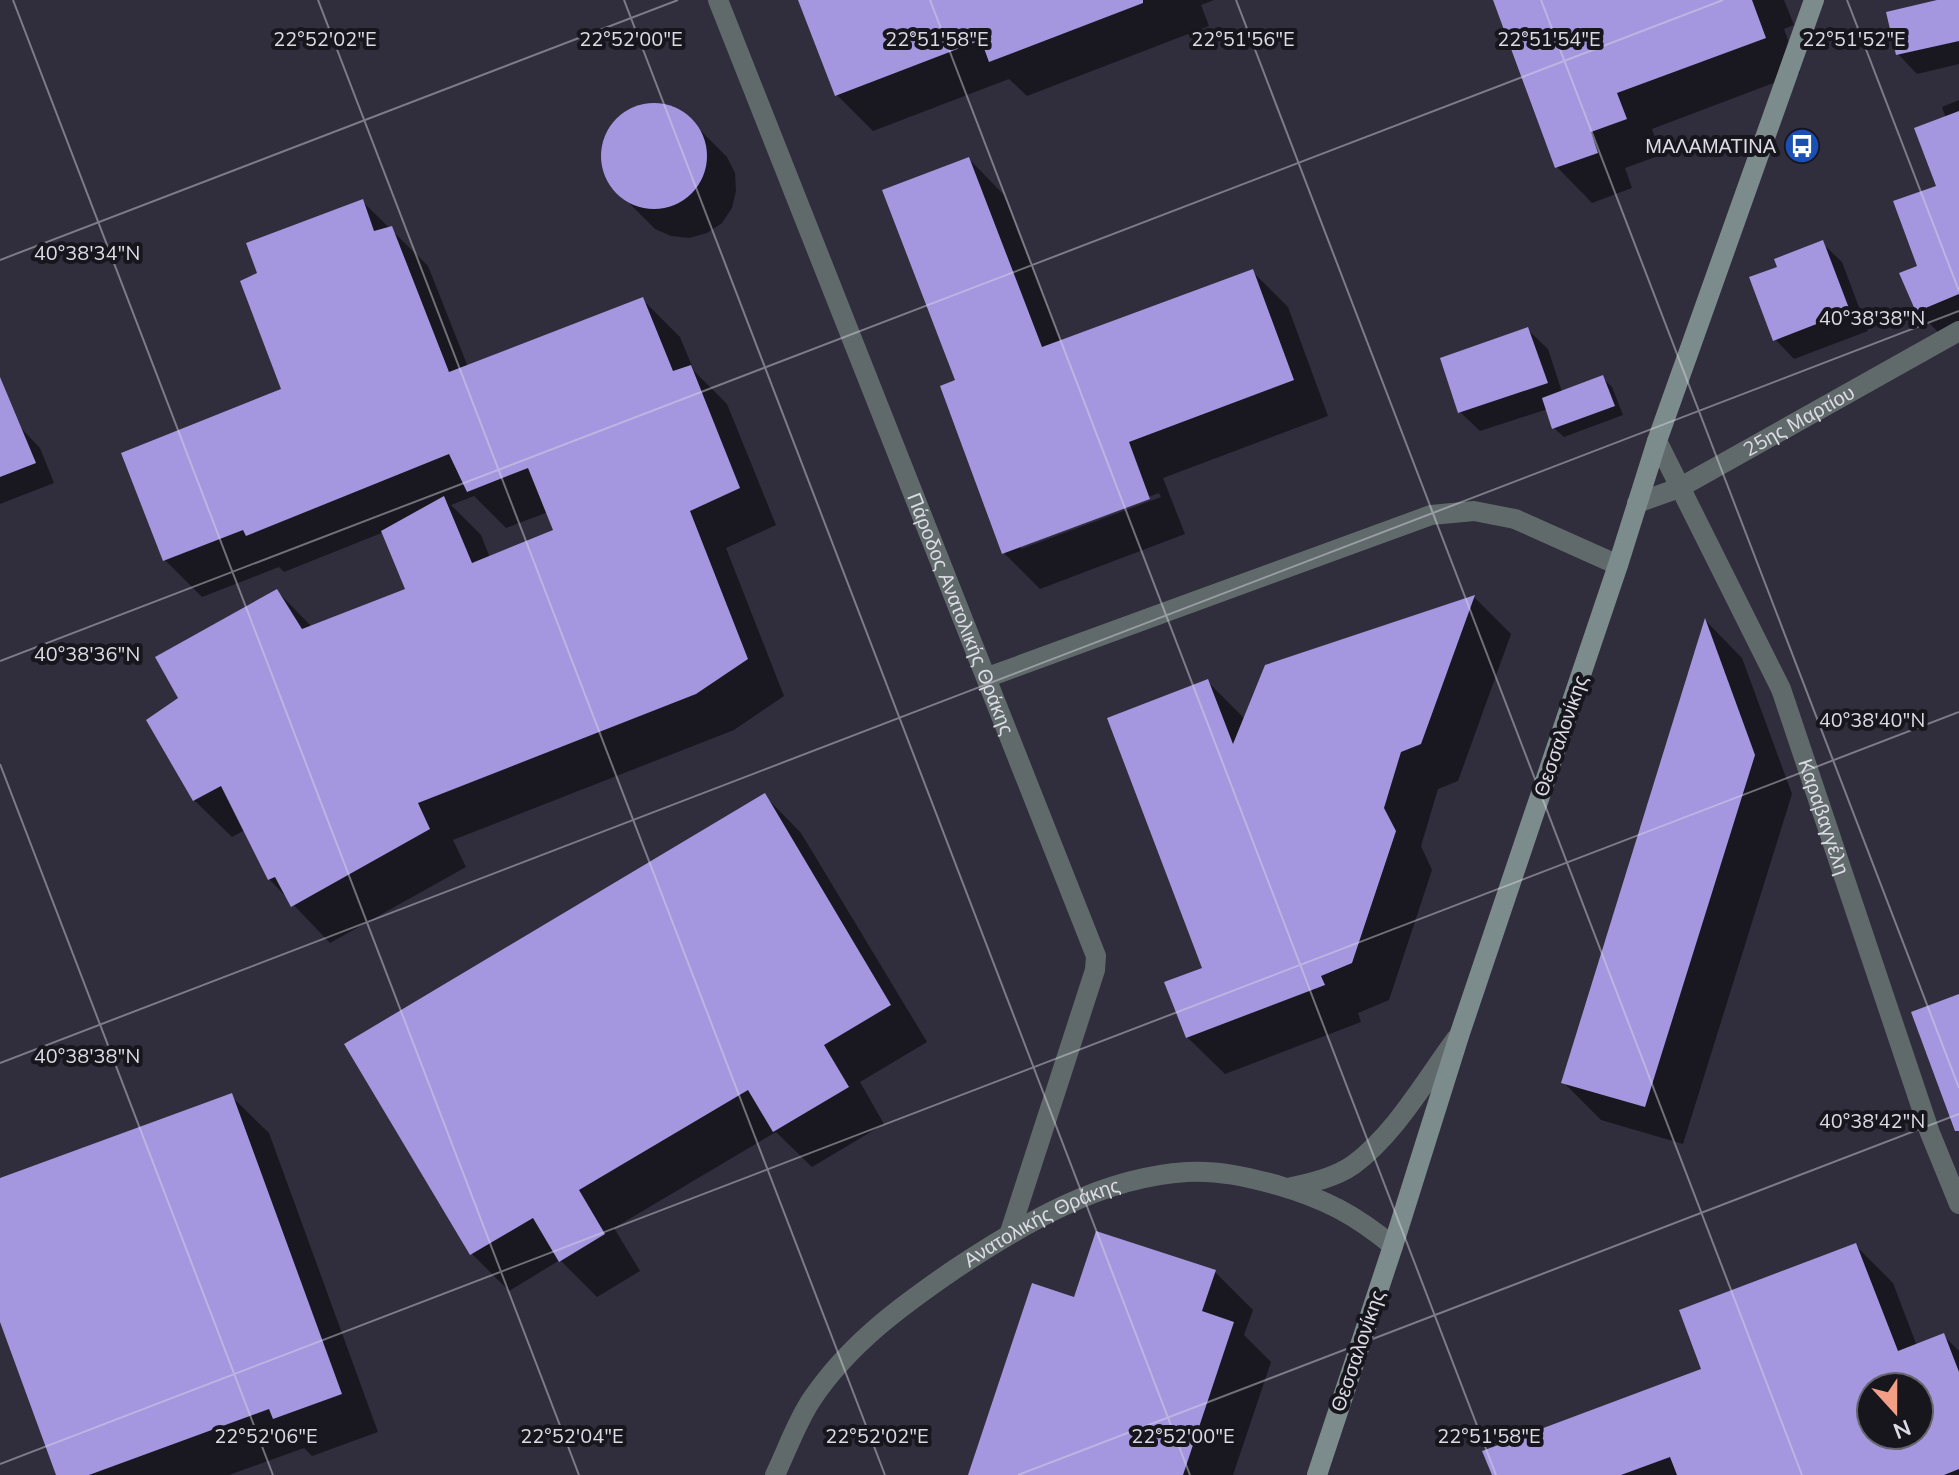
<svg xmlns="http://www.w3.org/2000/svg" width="1959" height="1475" viewBox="0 0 1959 1475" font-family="'Nunito Sans',sans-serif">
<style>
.shadow{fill:#0007;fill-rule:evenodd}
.building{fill:#a496df;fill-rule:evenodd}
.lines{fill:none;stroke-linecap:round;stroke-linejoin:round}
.minor{stroke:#616a6b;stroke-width:20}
.secondary{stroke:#7c8b8c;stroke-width:20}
.ticks{fill:none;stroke:#dcdbe5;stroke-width:2;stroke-opacity:0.45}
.labels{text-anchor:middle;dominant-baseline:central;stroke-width:8;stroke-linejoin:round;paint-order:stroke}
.poi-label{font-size:20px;fill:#dcdbe5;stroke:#18161d;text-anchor:end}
.street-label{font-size:20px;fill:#dcdbe5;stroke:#18161d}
.ticks-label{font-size:20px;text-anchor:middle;fill:#dcdbe5;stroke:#18161d;stroke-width:8;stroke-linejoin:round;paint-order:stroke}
</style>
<rect width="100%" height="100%" fill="#302d3c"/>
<!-- shadow -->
<g class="shadow">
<path d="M 801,0 L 1214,0 L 1201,5 L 1209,26 L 1027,96 L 1009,79 L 873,131 L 837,95 Z"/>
<path d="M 1496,0 L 1784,0 L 1794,25 L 1784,29 L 1800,73 L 1652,129 L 1661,155 L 1625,168 L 1632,188 L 1592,203 L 1557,167 Z"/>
<path d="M 1946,0 L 1959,0 L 1959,64 L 1917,74 L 1898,54 Z"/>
<path d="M 1959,100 L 1959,335 L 1947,341 L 1917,311 L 1920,267 L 1938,187 L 1946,118 L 1942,107 Z"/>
<path d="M 650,105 L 668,106 L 684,114 L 727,157 L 735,173 L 736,191 L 732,208 L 722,223 L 707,233 L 689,238 L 671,236 L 655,229 L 612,186 L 604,170 L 603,152 L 608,135 L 618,120 L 633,110 Z"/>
<path d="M 969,159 L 1004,195 L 1061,342 L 1252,271 L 1288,307 L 1328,416 L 1163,478 L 1185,534 L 1040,589 L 1004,553 L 957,381 ZM 1159,493 L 1161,497 L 1021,549 L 1021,545 Z"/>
<path d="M 362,201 L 428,266 L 468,367 L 643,300 L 680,337 L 694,371 L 727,404 L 776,525 L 726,548 L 784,696 L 734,730 L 453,840 L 466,867 L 330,943 L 269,879 L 245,830 L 232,837 L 194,800 L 181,698 L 277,591 L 312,627 L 408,590 L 384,532 L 284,572 L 279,567 L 202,597 L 164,559 L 283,390 L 259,274 ZM 474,496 L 506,528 L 548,512 L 556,532 L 490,558 L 481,535 L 451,505 Z"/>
<path d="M 1822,243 L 1842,262 L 1868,331 L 1794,359 L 1775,339 L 1780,268 Z"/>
<path d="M 1528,330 L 1548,349 L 1562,392 L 1603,378 L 1612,387 L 1623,415 L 1564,437 L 1554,428 L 1548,409 L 1480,431 L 1460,412 Z"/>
<path d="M 21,428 L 40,448 L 54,483 L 0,504 L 0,436 Z"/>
<path d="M 1474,597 L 1511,634 L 1458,781 L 1438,789 L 1421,846 L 1432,870 L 1389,1000 L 1358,1013 L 1361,1022 L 1225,1074 L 1187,1037 L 1205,969 L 1208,682 L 1245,719 L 1267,666 Z"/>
<path d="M 1706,621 L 1742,658 L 1792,794 L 1683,1144 L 1601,1120 L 1563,1082 Z"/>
<path d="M 765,796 L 801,833 L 927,1042 L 860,1082 L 884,1124 L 812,1167 L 776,1132 L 614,1228 L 640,1271 L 597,1297 L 560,1260 L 509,1291 L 472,1254 L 346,1044 Z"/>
<path d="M 231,1096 L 269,1133 L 378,1432 L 312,1456 L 304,1448 L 229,1475 L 58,1475 L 0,1317 L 0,1180 Z"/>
<path d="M 1856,1246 L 1893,1283 L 1917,1346 L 1944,1336 L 1959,1351 L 1959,1475 L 1494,1475 L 1704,1370 ZM 1871,1387 L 1919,1387 L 1919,1435 L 1871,1435 Z"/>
<path d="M 1215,1272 L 1253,1310 L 1244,1335 L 1271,1362 L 1233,1475 L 970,1475 L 1075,1299 Z"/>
</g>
<!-- building -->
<g class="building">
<path d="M 798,0 L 1143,0 L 1143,3 L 989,62 L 981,40 L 835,96 Z"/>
<path d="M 1493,0 L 1752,0 L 1766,38 L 1617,93 L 1627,119 L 1591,132 L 1598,153 L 1555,168 Z"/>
<path d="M 1937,0 L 1959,0 L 1959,41 L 1896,55 L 1886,12 Z"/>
<circle cx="654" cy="156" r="53"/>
<path d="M 1959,111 L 1959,294 L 1916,312 L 1899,273 L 1917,266 L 1893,201 L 1936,186 L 1914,128 Z"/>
<path d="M 969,157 L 1042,347 L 1253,269 L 1294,380 L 1129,442 L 1150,499 L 1002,554 L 940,386 L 955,380 L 882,190 Z"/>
<path d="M 363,199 L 374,231 L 392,226 L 449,372 L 643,297 L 673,371 L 691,365 L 740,488 L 690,511 L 748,659 L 696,694 L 418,803 L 430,829 L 291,907 L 275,877 L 268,880 L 221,786 L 193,801 L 146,720 L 178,698 L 155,657 L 277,589 L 302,629 L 405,589 L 381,531 L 444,496 L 472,563 L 553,530 L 528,468 L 467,492 L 449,454 L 246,536 L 243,530 L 163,561 L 121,453 L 281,389 L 240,281 L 257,273 L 246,243 Z"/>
<path d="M 1823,240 L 1850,311 L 1773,341 L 1749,277 L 1777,267 L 1774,259 Z"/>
<path d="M 1528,327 L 1548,383 L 1458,413 L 1440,358 Z"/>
<path d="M 1603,375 L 1615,406 L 1552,429 L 1542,398 Z"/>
<path d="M 0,377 L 36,463 L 0,477 Z"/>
<path d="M 1475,595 L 1421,744 L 1401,752 L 1384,808 L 1396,831 L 1352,963 L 1321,976 L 1325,985 L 1186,1038 L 1164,982 L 1202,968 L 1107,718 L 1208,679 L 1233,744 L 1265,665 Z"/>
<path d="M 1705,618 L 1755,755 L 1645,1107 L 1561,1083 Z"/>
<path d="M 765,793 L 891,1005 L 824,1045 L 849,1087 L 773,1132 L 748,1090 L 579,1190 L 605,1234 L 559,1262 L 533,1218 L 470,1255 L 344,1044 Z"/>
<path d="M 1959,994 L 1959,1131 L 1955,1131 L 1911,1012 Z"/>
<path d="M 232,1093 L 342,1394 L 273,1419 L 269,1409 L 89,1475 L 56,1475 L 0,1322 L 0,1178 Z"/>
<path d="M 1096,1231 L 1216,1270 L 1202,1311 L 1234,1322 L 1183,1475 L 968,1475 L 1032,1283 L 1074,1297 Z"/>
<path d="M 1856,1243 L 1898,1351 L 1944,1333 L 1959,1372 L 1959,1469 L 1944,1475 L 1677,1475 L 1670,1457 L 1621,1475 L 1492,1475 L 1482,1451 L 1701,1369 L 1679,1310 ZM 1871,1387 L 1919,1387 L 1919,1435 L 1871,1435 Z"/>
</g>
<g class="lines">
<!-- minor -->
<g class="minor">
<path id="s1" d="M 718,0 L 1096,956 L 1095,970 L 1010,1232"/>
<path id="s2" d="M 1657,441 L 1781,689 L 1930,1133 L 1959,1204"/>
<path id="s3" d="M 1637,503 L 1679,488 L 1959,331"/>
<path d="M 988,677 L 1431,515 L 1474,511 L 1515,519 L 1618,565"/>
<path d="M 1288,1188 C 1310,1183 1334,1178 1353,1165 C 1395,1134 1425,1081 1456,1039"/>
<path id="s4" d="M 775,1475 C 787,1450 797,1421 812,1399 C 849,1344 901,1306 955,1269 C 1024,1223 1102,1177 1187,1172 C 1218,1170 1247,1177 1277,1185 C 1325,1199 1354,1214 1393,1246"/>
</g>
<!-- secondary -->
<path class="secondary" d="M 1317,1475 L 1393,1246 L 1460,1033 L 1618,565 L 1657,441 L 1814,0"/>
</g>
<!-- ticks -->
<path class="ticks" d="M 13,0 L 579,1475M 318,0 L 885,1475M 624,0 L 1190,1475M 930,0 L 1496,1475M 1236,0 L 1802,1475M 1541,0 L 1959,1088M 1847,0 L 1959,291M 0,260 L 678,0M 0,661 L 1723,0M 0,764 L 273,1475M 0,1063 L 1959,311M 0,1464 L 1959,712M 1018,1475 L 1959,1114"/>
<!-- icons -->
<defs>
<symbol id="bus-disc" viewBox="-11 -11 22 22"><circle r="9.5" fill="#1a4fb4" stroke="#18161d"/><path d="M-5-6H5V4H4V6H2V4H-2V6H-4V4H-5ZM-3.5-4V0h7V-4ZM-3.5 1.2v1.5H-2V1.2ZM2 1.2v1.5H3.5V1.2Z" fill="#fff"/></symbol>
</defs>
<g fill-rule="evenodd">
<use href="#bus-disc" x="1782" y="126" width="40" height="40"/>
</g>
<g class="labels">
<!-- poi labels -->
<g class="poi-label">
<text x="1776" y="146">ΜΑΛΑΜΑΤΙΝΑ</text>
</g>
<!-- street labels -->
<g class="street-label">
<text stroke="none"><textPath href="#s3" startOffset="182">25ης Μαρτίου</textPath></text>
<text stroke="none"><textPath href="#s1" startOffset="660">Πάροδος Ανατολικής Θράκης</textPath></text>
<text transform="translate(1561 736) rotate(-71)">Θεσσαλονίκης</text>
<text stroke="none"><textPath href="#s2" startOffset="412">Καραβαγγέλη</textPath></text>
<text stroke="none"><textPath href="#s4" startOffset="378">Ανατολικής Θράκης</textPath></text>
<text transform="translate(1358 1351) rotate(-71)">Θεσσαλονίκης</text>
</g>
</g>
<g class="ticks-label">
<text x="325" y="46">22°52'02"E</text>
<text x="631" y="46">22°52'00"E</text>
<text x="937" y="46">22°51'58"E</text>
<text x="1243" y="46">22°51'56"E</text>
<text x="1549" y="46">22°51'54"E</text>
<text x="1854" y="46">22°51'52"E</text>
<text x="87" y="260">40°38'34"N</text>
<text x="1872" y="325">40°38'38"N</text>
<text x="87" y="661">40°38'36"N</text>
<text x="1872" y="727">40°38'40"N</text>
<text x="87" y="1063">40°38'38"N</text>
<text x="1872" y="1128">40°38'42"N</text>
<text x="266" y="1443">22°52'06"E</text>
<text x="572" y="1443">22°52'04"E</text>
<text x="877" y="1443">22°52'02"E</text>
<text x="1183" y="1443">22°52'00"E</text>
<text x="1489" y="1443">22°51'58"E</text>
</g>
<!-- north arrow -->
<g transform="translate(1895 1411) rotate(159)"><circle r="38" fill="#18161d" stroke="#66656d" stroke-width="2"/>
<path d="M0-6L14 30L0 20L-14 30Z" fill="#f39f86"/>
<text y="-12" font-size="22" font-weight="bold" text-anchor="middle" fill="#dcdbe5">N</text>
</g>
</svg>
